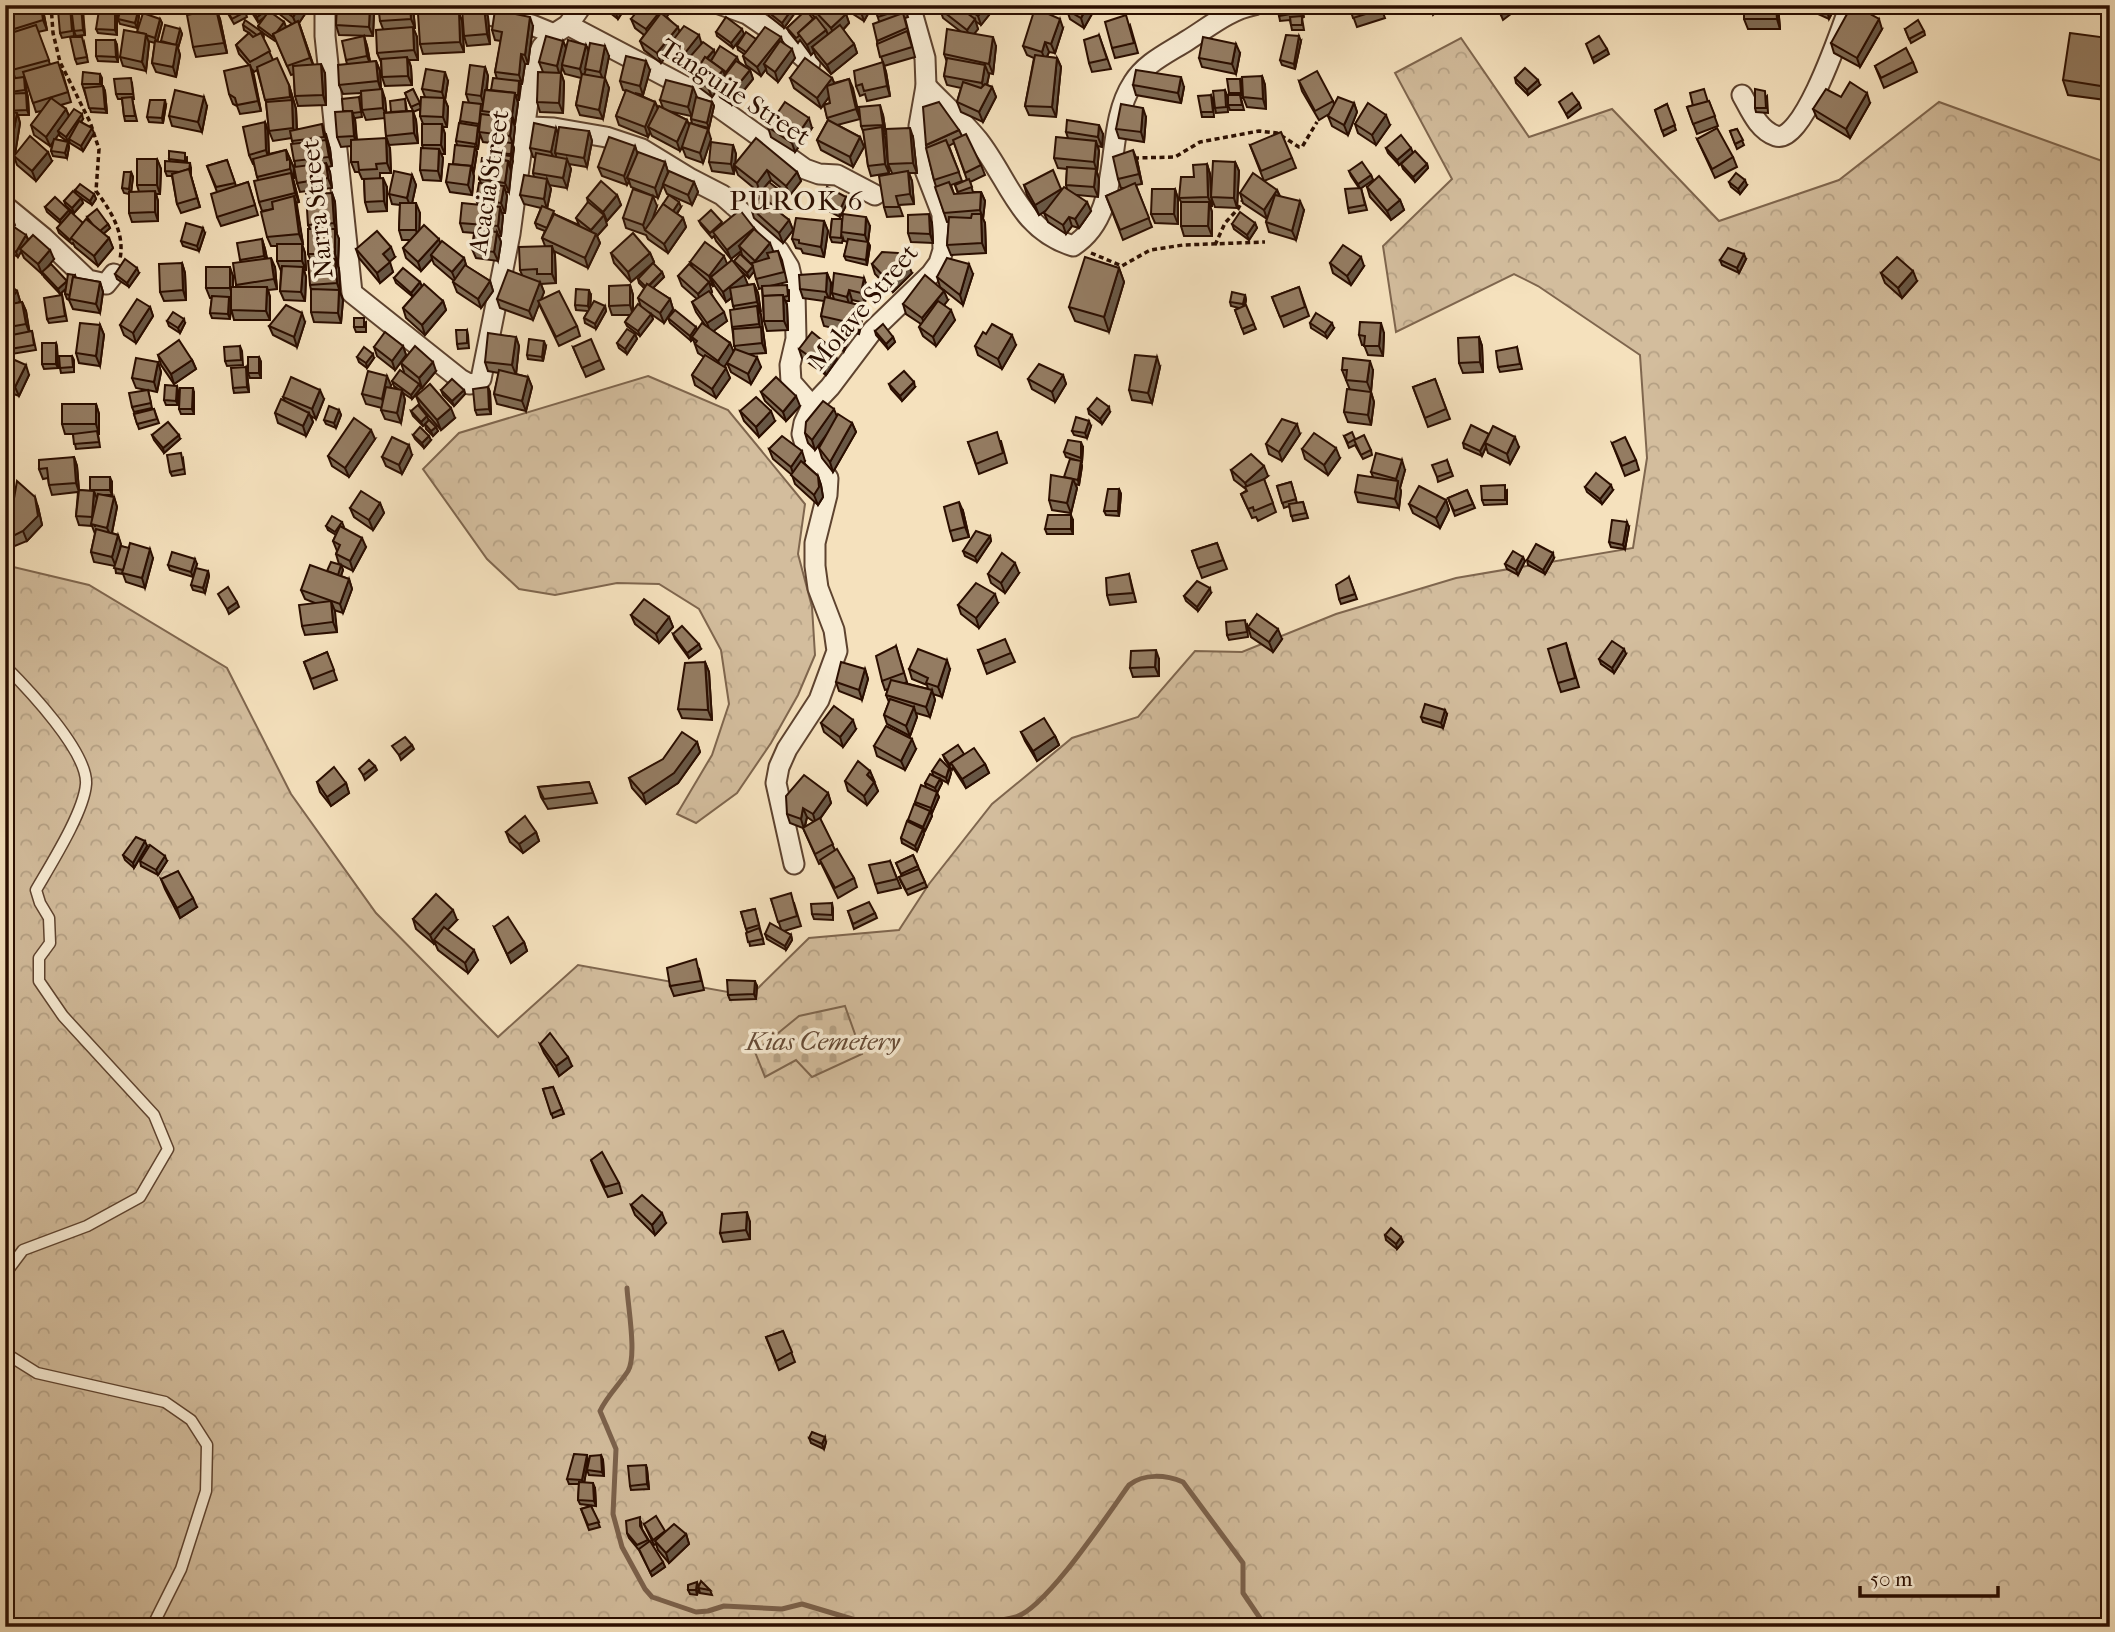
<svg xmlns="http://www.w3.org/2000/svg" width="2115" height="1632" viewBox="0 0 2115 1632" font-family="'IM FELL French Canon',serif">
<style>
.forest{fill:url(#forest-crowns);stroke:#7f664e;stroke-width:2}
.cemetery{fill:url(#cemetery-stones);stroke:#7f664e;stroke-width:2}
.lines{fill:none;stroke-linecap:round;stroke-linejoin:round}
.stream{stroke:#7b614b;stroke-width:5}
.lane-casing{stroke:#5e432f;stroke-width:13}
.street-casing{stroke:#5e432f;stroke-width:23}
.path{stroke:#2b0e00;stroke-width:3.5;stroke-dasharray:5 3.5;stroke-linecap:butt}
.lane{stroke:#f8ecd4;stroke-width:10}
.street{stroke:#f8ecd4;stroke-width:19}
.wall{fill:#7f6b54;stroke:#2b0e00;stroke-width:2;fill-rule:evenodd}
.shaded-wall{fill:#685745;stroke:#2b0e00;stroke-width:2}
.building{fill:#947c62;stroke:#2b0e00;stroke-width:2}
.labels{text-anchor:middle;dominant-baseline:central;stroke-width:7;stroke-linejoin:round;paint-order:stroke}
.street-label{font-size:26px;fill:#2b0e00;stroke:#f8ecd4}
.park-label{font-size:26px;font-style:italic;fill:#664b37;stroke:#f8ecd4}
.neighbourhood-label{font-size:28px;letter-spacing:2px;fill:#2b0e00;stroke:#f8ecd4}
</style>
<defs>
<pattern id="forest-crowns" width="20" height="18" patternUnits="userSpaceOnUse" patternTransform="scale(1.75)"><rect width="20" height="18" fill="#d3bd9d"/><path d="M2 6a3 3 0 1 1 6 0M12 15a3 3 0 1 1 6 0" fill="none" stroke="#b5a185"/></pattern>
<pattern id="cemetery-stones" width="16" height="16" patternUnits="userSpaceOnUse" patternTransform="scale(1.75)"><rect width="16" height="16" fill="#d3bd9d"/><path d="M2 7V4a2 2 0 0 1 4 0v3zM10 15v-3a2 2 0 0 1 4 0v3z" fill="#b5a185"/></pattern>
</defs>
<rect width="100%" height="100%" fill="#f5e1bd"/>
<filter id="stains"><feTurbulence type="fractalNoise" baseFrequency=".00286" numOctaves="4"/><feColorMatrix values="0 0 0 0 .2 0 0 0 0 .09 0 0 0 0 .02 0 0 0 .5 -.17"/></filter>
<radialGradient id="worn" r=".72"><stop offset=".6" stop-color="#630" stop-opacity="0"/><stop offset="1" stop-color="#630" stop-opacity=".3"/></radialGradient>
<!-- forest -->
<g class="forest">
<path d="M 1461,38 L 1529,137 L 1612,109 L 1719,221 L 1839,180 L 1939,102 L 2105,162 L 2110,188 L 2110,1627 L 5,1627 L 5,565 L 89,585 L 227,668 L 291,794 L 376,913 L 498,1037 L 578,965 L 750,996 L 809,938 L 899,930 L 929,884 L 992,804 L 1072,738 L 1138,717 L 1195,651 L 1242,652 L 1336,614 L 1456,578 L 1633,548 L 1647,458 L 1640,355 L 1538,286 L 1514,274 L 1396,332 L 1383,246 L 1452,179 L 1395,73 Z"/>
<path d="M 648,376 L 728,410 L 805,504 L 798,554 L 812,607 L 815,655 L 798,695 L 771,743 L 737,793 L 696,823 L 677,814 L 712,755 L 729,704 L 721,650 L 699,609 L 659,584 L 617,583 L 555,595 L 519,589 L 487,559 L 423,469 L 459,433 Z"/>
</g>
<!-- cemetery -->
<path class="cemetery" d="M 845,1006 L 862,1054 L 812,1077 L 796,1060 L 765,1077 L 755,1052 L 799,1016 Z"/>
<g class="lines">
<!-- stream -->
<g class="stream">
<path d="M 627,1288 C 628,1307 637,1356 628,1371 C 619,1385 607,1396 600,1411 L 616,1449 L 613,1514 L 622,1547 L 645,1589 L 652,1597 L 696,1612 L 708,1611 L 724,1606 L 782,1609 L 802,1604 L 879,1627"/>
<path d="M 956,1627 C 975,1620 997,1623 1016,1617 C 1047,1607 1108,1514 1129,1485 C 1144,1473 1166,1475 1183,1482 L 1243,1563 L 1243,1593 L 1266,1627"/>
</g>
<defs>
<g id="lane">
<path d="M 5,666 C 28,689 88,752 86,784 C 84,812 51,864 36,890 L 40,903 L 49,918 L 50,943 L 39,958 L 39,981 L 63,1016 L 154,1115 L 168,1149 L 140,1197 L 87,1226 L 23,1250 L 5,1274"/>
<path d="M 5,1353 L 37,1373 L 165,1402 L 191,1420 L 207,1445 L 206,1491 L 181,1569 L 152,1627"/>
</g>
<g id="street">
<path d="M 325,5 L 325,36 L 352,293 L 460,379 L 469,384 L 477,383 L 481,379 L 510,234 L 533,65 L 542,47 L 554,34 L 568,25 L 582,5"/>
<path d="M 461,5 L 468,10 L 532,25 L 554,34"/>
<path d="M 722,5 L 747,14 L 778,35 L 810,63"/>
<path d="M 568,25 L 703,96 L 805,169 L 819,174 L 837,175 L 875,195"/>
<path d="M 5,49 L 5,57"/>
<path d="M 926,86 C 943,104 963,121 978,140 C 1010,181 1019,229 1073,246 C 1127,211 1101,132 1133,83 C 1145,63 1168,53 1188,40 C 1209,27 1229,10 1254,5"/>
<path d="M 1742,95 C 1750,109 1758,130 1776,136 C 1803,145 1842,27 1850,5"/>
<path d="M 531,127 L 554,128 L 606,137 L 642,149 L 691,179 L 722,195 L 738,209 L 779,251 L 789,267 L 795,293 L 796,339 L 790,365 L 791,382 L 812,406"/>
<path d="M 5,206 L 44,238 L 88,280 L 106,284 L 114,274"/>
<path d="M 794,864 L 776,783 L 779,767 L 787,749 L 819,700 L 837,651 L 834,630 L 818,588 L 815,566 L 815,543 L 827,495 L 828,478 L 806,448 L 802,434 L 804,423 L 812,406 L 830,387 L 873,330 L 931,274 L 939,263 L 943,250 L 942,214 L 925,170 L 919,126 L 926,86 L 925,58 L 910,5"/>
</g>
</defs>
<!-- lane casing -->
<use href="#lane" class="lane-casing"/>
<!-- street casing -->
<use href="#street" class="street-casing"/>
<!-- path -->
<g class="path">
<path d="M 51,5 L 53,33 L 60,62 L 90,122 L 99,149 L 96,191 C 111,211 125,233 120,259"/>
<path d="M 1134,158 L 1175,157 L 1200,142 L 1259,131 L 1277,133 L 1299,147 L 1302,147 L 1317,122"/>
<path d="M 1215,245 L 1225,223 L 1238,209 L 1245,196"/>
<path d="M 1091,253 L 1122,266 L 1150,250 L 1183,245 L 1265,242"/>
</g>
<!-- lane -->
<use href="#lane" class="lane"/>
<!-- street -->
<use href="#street" class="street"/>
</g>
<!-- wall -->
<g class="wall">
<path d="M 5,5 L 9,5 L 9,7 L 10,7 L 10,5 L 42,5 L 47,30 L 38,32 L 50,64 L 62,71 L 71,102 L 61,105 L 66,109 L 69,116 L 83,119 L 81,122 L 94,133 L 83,151 L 70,143 L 69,140 L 68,142 L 60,136 L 59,134 L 55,139 L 68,142 L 69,147 L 67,158 L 53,156 L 51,151 L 53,141 L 50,146 L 34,135 L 31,125 L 42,111 L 36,112 L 25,77 L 24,78 L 28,98 L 29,115 L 18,115 L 20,123 L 15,154 L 52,161 L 36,181 L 17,165 L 14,156 L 15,155 L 5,153 L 5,94 L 11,94 L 10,92 L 15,78 L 7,52 L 11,33 L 6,10 L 5,10 Z"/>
<path d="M 81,5 L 85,35 L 76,36 L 74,31 Z"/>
<path d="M 223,5 L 243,5 L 247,17 L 234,24 Z"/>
<path d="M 247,5 L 265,5 L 269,12 L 284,22 L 286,27 L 285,28 L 292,24 L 268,5 L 308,5 L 309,8 L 299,23 L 313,64 L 325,73 L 326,105 L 298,106 L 295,96 L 294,74 L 291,75 L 276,40 L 275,41 L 263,33 L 264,37 L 263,38 L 273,60 L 289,85 L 296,109 L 297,129 L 326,134 L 330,149 L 332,166 L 328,167 L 330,172 L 332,188 L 300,192 L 297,183 L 292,138 L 273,141 L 269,131 L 266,102 L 257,70 L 254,72 L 252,69 L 261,111 L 240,114 L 237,106 L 233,104 L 229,94 L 249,65 L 239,54 L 236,45 L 249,33 L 244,30 L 243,25 L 259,30 L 258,26 L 264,18 L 258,22 Z"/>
<path d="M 332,5 L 378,5 L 378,6 L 371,6 L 374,13 L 373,36 L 339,35 L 336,25 L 337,7 L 333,7 Z"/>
<path d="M 415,5 L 460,5 L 460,16 L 462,21 L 464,52 L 423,54 L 420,44 L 439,13 L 439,7 L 416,9 Z"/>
<path d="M 479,5 L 494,5 L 490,12 L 485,9 L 488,17 L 490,44 L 467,46 L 464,36 L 482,7 Z"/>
<path d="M 519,5 L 532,5 L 528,11 Z"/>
<path d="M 601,5 L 627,5 L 618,19 L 609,12 L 607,9 L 607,10 Z"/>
<path d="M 788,5 L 839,5 L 846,14 L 849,23 L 843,30 L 854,44 L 857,53 L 831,74 L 816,57 L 814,52 L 811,55 L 800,40 L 798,43 L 789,32 L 787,28 L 801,15 ZM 810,8 L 812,14 L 815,18 L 813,19 L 807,12 Z"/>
<path d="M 839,5 L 873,5 L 864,21 Z"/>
<path d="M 874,5 L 904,5 L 908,17 L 905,18 L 915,57 L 884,66 L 886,72 L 890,96 L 867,101 L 865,94 L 860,96 L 856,86 L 883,63 L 877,44 L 879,21 Z"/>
<path d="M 958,5 L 997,5 L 981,25 L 975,21 L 978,29 L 974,34 L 996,46 L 993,74 L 988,73 L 989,75 L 987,85 L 992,87 L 996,97 L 983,122 L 961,112 L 957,102 L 961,88 L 947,85 L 944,76 L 947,62 L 944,54 L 960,31 L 943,18 L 940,9 L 958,7 Z"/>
<path d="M 1097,5 L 1084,28 L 1070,19 L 1067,10 Z"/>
<path d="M 1146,5 L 1164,5 L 1150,13 Z"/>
<path d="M 1277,5 L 1302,5 L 1304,17 L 1302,18 L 1304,30 L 1292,30 L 1290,20 L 1280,21 Z"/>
<path d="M 1349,5 L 1380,5 L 1385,18 L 1357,27 Z"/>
<path d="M 1744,5 L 1778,5 L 1780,29 L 1748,29 L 1744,19 Z"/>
<path d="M 1836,5 L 1829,19 L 1818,14 L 1816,9 Z"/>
<path d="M 70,6 L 72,11 L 74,36 L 62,38 L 60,33 Z"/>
<path d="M 413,7 L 415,28 L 413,28 L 417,37 L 418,60 L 409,60 L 411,67 L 412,85 L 385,86 L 382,77 L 381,62 L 377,53 L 383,29 L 380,21 Z"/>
<path d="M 216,9 L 220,19 L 227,53 L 196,57 L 193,47 Z"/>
<path d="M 792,9 L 794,14 L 784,28 L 769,16 L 767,11 Z"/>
<path d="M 115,10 L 117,15 L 117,35 L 98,33 L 96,29 Z"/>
<path d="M 138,11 L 139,16 L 137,28 L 120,24 L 118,19 Z"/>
<path d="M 5,12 L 9,33 L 5,33 Z"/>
<path d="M 667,17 L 680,32 L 701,43 L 715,54 L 739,62 L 750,70 L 753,79 L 732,105 L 720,97 L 717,90 L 712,97 L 696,85 L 693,76 L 697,70 L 690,64 L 689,62 L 684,68 L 671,57 L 669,52 L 661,63 L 644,50 L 640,41 L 644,35 L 635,28 L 631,19 Z"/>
<path d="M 160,19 L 162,23 L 157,42 L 161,42 L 161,41 L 180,29 L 182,34 L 178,48 L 180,55 L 176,77 L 156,72 L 152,63 L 155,43 L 148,41 L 149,43 L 146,71 L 123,66 L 120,57 L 137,32 Z"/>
<path d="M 1130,25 L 1138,53 L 1115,58 L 1112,48 Z"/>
<path d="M 533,26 L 528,64 L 525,64 L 522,84 L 520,84 L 519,100 L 517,100 L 518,103 L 515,124 L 514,124 L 515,127 L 513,145 L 514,148 L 509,192 L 506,192 L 507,196 L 505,213 L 502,213 L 503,216 L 501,236 L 499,236 L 501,242 L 498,261 L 476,258 L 472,249 L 474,233 L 463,232 L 460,223 L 478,205 L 476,200 L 481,183 L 479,179 L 499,154 L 499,144 L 483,142 L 480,134 L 478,149 L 475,149 L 477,152 L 474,171 L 472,170 L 474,176 L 472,195 L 450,192 L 446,182 L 453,164 L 457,145 L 456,141 L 461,124 L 460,121 L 469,103 L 466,94 L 485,67 L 488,76 L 487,90 L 491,90 L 497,79 L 495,72 L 501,41 L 495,40 L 492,30 Z"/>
<path d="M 1063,28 L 1055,53 L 1049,52 L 1047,57 L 1057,58 L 1061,67 L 1056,117 L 1029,115 L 1025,106 L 1034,58 L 1027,55 L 1023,46 Z"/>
<path d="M 1882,29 L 1860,67 L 1834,53 L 1831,43 Z"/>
<path d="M 1905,29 L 1924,31 L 1925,35 L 1911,43 Z"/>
<path d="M 716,32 L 744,34 L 733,48 L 717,36 Z"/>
<path d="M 1099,35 L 1111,69 L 1092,72 L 1089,63 Z"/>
<path d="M 364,36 L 367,46 L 370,62 L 376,61 L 380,71 L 381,90 L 385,99 L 386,113 L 391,112 L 405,99 L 407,111 L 413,111 L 405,93 L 413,89 L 420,105 L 425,97 L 422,89 L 448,81 L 445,100 L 448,107 L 447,127 L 442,127 L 445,134 L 445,154 L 441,154 L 443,158 L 441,181 L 423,180 L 420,170 L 423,148 L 422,145 L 423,124 L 420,116 L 420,109 L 413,112 L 416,120 L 418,143 L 389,145 L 386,136 L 385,118 L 366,120 L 362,110 L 361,93 L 343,94 L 339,85 L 347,64 L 346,60 Z"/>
<path d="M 2108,38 L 2106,100 L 2068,95 L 2063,80 Z"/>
<path d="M 756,39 L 783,42 L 795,58 L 778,82 L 767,73 L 766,69 L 761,76 L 746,65 L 743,56 L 744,54 L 738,50 L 737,46 Z"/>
<path d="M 115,40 L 117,45 L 118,62 L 98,61 L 96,56 Z"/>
<path d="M 563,41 L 566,48 L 586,45 L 588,51 L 609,56 L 604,78 L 609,88 L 603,119 L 580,115 L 576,105 L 581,78 L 565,74 L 562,67 L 561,73 L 564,82 L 563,113 L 540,112 L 537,102 L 543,72 L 539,62 Z"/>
<path d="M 1301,41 L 1295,69 L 1282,65 L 1280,60 Z"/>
<path d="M 84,42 L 88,62 L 77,64 L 75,59 Z"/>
<path d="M 1240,53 L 1236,74 L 1202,67 L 1199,58 Z"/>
<path d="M 1913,62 L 1917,72 L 1884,88 L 1875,66 Z"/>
<path d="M 650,70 L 643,95 L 635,93 L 655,102 L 658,108 L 663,108 L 660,100 L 697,98 L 712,102 L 714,106 L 709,128 L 692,124 L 691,119 L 691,116 L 668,111 L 687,120 L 689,126 L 711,139 L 703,163 L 686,157 L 682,147 L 680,151 L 652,136 L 650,132 L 648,137 L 619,125 L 616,116 L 626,91 L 623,90 L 620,81 Z"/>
<path d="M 100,74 L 102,78 L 102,86 L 103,86 L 105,91 L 107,113 L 91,112 L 82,84 Z"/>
<path d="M 1262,76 L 1265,85 L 1266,109 L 1247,107 L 1243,97 Z"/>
<path d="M 790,78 L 832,78 L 834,83 L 849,79 L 860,119 L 837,125 L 860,137 L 864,147 L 853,167 L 821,150 L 817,140 L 828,120 L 824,105 L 830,103 L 829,97 L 821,108 L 794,88 Z"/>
<path d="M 1515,78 L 1540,85 L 1528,95 L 1516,83 Z"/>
<path d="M 1240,79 L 1242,83 L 1243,98 L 1241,98 L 1244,110 L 1230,110 L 1228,105 L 1230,95 L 1229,93 Z"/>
<path d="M 1299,81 L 1333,101 L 1334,104 L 1354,103 L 1357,112 L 1348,135 L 1332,126 L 1328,116 L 1329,114 L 1319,120 L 1302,91 Z"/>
<path d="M 132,83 L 134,99 L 132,99 L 137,121 L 125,121 L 124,116 L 122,99 L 118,99 L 116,94 Z"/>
<path d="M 1133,85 L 1184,87 L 1181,103 L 1136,95 Z"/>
<path d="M 1225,90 L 1227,95 L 1228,112 L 1216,113 L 1215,108 Z"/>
<path d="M 1211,95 L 1213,100 L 1214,117 L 1202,117 L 1201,112 Z"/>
<path d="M 1767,96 L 1768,113 L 1756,112 L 1755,108 Z"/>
<path d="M 359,97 L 362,117 L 355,118 L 357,140 L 390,148 L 391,173 L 380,173 L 380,178 L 387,187 L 387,211 L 368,212 L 365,202 L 364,179 L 362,179 L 359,172 L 355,172 L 351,162 L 351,146 L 341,147 L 337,137 L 343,111 Z"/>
<path d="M 1841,97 L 1870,103 L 1850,138 L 1817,118 L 1813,109 Z"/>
<path d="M 1709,101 L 1718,126 L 1697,134 L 1687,107 Z"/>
<path d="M 1667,104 L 1676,130 L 1664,136 L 1655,110 Z"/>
<path d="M 166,105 L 163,123 L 149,122 L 147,117 Z"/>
<path d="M 207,106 L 202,132 L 172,126 L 169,116 Z"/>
<path d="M 883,115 L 886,134 L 884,134 L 889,173 L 871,176 L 868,166 L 864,134 L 861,126 Z"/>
<path d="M 1146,117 L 1144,142 L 1119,138 L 1116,129 Z"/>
<path d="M 265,122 L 268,131 L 269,154 L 286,150 L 294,168 L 293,179 L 299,202 L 296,203 L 303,244 L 302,244 L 305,253 L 306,270 L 304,270 L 306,277 L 305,301 L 284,300 L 280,291 L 281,271 L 277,261 L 277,246 L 271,246 L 267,237 L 273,209 L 262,211 L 259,202 L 258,180 L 254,164 L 253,164 L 249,155 Z"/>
<path d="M 1355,124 L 1390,125 L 1376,145 L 1358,133 Z"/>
<path d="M 768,127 L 812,128 L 795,152 L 771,137 Z"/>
<path d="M 556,128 L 558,134 L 589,131 L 592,141 L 587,167 L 569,164 L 571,169 L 567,188 L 549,185 L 551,189 L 547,208 L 556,215 L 579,225 L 576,218 L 588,203 L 587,198 L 617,195 L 621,205 L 607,221 L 605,220 L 607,225 L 597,236 L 600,243 L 588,268 L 554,251 L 555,255 L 556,283 L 541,284 L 544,292 L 541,300 L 577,326 L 580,336 L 559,346 L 539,304 L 533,320 L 500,308 L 497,299 L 522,275 L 520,270 L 545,246 L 542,238 L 545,231 L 537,228 L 535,223 L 541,208 L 524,204 L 520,195 L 534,177 L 533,173 L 536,158 L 533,157 L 530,148 Z"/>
<path d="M 1737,129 L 1744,145 L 1737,149 L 1730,131 Z"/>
<path d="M 959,130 L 962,136 L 981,165 L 985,175 L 970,182 L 973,192 L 981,192 L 985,201 L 983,219 L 985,223 L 986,253 L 951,255 L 947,245 L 949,222 L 947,222 L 944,213 L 934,180 L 926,145 ZM 954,143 L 967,180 L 955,185 L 958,194 L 954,194 L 951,185 L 962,181 L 949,146 Z"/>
<path d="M 1066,132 L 1103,134 L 1102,147 L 1098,146 L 1099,151 L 1097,172 L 1099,179 L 1098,197 L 1077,195 L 1091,211 L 1079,228 L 1072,226 L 1066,234 L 1048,222 L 1044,213 L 1046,210 L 1039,215 L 1027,195 L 1024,185 L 1061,190 L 1067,189 L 1066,185 L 1067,169 L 1058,168 L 1054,158 L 1068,138 Z"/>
<path d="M 913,137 L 917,173 L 909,173 L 912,181 L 914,204 L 899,205 L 903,216 L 887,217 L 884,207 L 892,173 L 888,164 Z"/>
<path d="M 1697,139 L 1733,157 L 1737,167 L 1715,178 Z"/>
<path d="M 733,145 L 736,154 L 735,163 L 797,172 L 801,181 L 790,195 L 771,180 L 760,193 L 738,175 L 735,167 L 734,174 L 712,171 L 709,162 Z"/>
<path d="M 1250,145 L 1292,158 L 1296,168 L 1264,181 Z"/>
<path d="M 635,146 L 637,153 L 665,162 L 668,172 L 694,182 L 698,192 L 692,205 L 667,194 L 663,185 L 658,198 L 631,187 L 629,181 L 627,185 L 602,176 L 598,167 Z"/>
<path d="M 1386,148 L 1413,153 L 1427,164 L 1428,168 L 1415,182 L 1403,169 L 1401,164 L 1410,156 L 1399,165 L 1388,153 Z"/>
<path d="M 187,157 L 187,163 L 191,168 L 191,176 L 200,207 L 181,213 L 177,204 L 172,176 L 167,176 L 165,171 L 170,162 L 169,159 Z"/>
<path d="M 157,159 L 161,169 L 160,194 L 156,194 L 158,201 L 158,221 L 132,222 L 129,213 L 129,194 L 124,193 L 122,188 L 131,172 L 133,177 L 131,192 L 139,192 L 137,185 Z"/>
<path d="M 227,160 L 236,186 L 248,182 L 258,215 L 221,226 L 217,217 L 217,192 L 207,166 Z"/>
<path d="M 1137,160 L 1142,184 L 1136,185 L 1152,227 L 1123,240 L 1106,196 L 1125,188 L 1121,188 L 1118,179 Z"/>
<path d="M 1235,162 L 1239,171 L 1237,208 L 1215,207 L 1211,197 L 1212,206 L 1210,206 L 1212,212 L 1212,236 L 1184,236 L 1181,226 L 1181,202 L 1179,198 L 1194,177 L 1207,164 L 1210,174 L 1211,197 Z"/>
<path d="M 1349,171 L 1371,175 L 1373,180 L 1361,188 L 1367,210 L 1349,213 L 1348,208 L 1359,188 L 1351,176 Z"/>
<path d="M 412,175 L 416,185 L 412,203 L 420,213 L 419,230 L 464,258 L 466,266 L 490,281 L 493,291 L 481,308 L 457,292 L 453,282 L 454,281 L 434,264 L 432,259 L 421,271 L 406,258 L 403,248 L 411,240 L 402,240 L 399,230 L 400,205 L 392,204 L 389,194 Z"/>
<path d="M 1729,182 L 1747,185 L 1740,194 L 1731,187 Z"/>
<path d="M 1367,187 L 1400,200 L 1404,210 L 1391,220 L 1370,197 Z"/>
<path d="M 1175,189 L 1178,199 L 1178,224 L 1155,223 L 1151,214 Z"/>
<path d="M 75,190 L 94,194 L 96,199 L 92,205 L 81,198 L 83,203 L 74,213 L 66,206 L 64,201 L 76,194 Z"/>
<path d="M 1277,190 L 1280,196 L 1304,210 L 1296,240 L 1269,232 L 1266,222 L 1267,219 L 1243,203 L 1240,193 Z"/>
<path d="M 332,193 L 335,202 L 336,233 L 339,239 L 338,264 L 337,264 L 339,269 L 340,292 L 343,300 L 341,323 L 314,322 L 311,312 L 311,290 L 310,285 L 311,261 L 308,254 L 310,229 L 308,225 Z"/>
<path d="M 759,194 L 786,195 L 788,200 L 778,212 L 789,220 L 793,230 L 783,243 L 754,218 L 751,208 L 760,198 Z"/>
<path d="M 846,197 L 848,202 L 840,217 L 821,207 L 820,203 Z"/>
<path d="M 657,206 L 652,219 L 681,207 L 677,214 L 683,218 L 686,227 L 668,253 L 648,239 L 646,235 L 626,228 L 623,218 Z"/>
<path d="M 45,207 L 69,210 L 70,214 L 83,223 L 88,222 L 87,217 L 108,224 L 110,228 L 103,234 L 109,238 L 113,248 L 98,266 L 75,247 L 73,243 L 72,244 L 59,233 L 57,228 L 61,224 L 47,212 Z"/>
<path d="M 832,219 L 870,226 L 868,242 L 870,246 L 867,265 L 846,260 L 844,256 L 848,242 L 844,241 L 843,238 L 842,243 L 832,242 L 830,237 Z"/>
<path d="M 699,221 L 754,228 L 773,252 L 778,251 L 782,260 L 787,282 L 770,286 L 789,290 L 789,301 L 786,301 L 787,305 L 788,330 L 767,331 L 764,321 L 762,288 L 759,289 L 754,271 L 749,278 L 740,270 L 748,285 L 754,284 L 758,293 L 766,353 L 750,354 L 761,367 L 751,384 L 731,372 L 727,363 L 728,361 L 724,367 L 730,378 L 716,398 L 695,385 L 692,375 L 704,357 L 698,353 L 693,339 L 691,341 L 670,323 L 668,318 L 697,330 L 705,325 L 696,312 L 692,302 L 697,299 L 682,286 L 678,276 L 693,268 L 690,262 L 727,264 L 734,263 L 752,265 L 742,255 L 741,251 L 731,259 L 716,241 L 714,236 L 712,238 L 701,225 ZM 708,282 L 713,286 L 714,285 L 726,302 L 732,298 L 734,309 L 732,327 L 735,349 L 733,351 L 730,343 L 713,331 L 727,321 L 711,293 L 712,292 Z"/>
<path d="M 824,221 L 828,231 L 824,257 L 803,253 L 801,249 L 796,248 L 792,239 Z"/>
<path d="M 932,223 L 933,243 L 911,242 L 908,233 Z"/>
<path d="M 1255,223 L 1257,228 L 1249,240 L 1234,229 L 1232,224 Z"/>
<path d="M 205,233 L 199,251 L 183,246 L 181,241 Z"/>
<path d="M 26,235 L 28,240 L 54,259 L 45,269 L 67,281 L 75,275 L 76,278 L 100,282 L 103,292 L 100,313 L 73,309 L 69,300 L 67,299 L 65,294 L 66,289 L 60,294 L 44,277 L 42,273 L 42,274 L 24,258 L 21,251 L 18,257 L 5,249 L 5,242 Z"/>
<path d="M 262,239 L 265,249 L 267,258 L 275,267 L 277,289 L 268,290 L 270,297 L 270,320 L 234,320 L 231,308 L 230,319 L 212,318 L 210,313 L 212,298 L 210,298 L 206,288 L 233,276 L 233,287 L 236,287 L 236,285 L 241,262 L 240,260 Z"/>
<path d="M 356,249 L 395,257 L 389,262 L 393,272 L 380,283 L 359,258 Z"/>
<path d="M 611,253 L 650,253 L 654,262 L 631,282 L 614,263 Z"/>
<path d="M 1746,259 L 1739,273 L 1722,265 L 1720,260 Z"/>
<path d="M 182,263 L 185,273 L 186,300 L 164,301 L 160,292 Z"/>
<path d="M 1330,263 L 1364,266 L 1351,285 L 1333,273 Z"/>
<path d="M 872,264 L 912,273 L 893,292 L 875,274 Z"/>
<path d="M 1119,268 L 1124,282 L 1109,332 L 1075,321 L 1069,307 Z"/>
<path d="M 662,272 L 664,277 L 653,288 L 670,299 L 673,309 L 664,323 L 651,314 L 653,319 L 640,336 L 627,326 L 625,322 L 630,315 L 612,315 L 609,306 L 630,285 L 633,295 L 633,311 L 641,307 L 638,298 L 645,289 L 639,283 L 638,279 Z"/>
<path d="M 139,273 L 129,287 L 117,279 L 115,274 Z"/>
<path d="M 827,273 L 831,283 L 830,298 L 834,299 L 832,293 L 864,278 L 867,287 L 865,303 L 852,300 L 851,303 L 859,305 L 863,314 L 859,334 L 824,326 L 821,316 L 824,301 L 803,298 L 800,289 Z"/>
<path d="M 1881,273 L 1917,281 L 1902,298 L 1885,283 Z"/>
<path d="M 973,274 L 963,305 L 940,287 L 937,277 Z"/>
<path d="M 394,278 L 420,282 L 422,287 L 443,301 L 446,310 L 425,335 L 406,318 L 403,308 L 413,297 L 396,283 Z"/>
<path d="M 5,282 L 17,291 L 20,301 L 19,302 L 22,302 L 26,311 L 29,331 L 32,331 L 33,336 L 36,350 L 12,354 L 10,349 L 12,335 L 9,327 L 5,307 Z"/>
<path d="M 1299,287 L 1309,316 L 1284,327 L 1272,297 Z"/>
<path d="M 62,295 L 67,321 L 49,323 L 47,319 Z"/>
<path d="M 591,295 L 590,307 L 605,306 L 606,311 L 596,329 L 585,323 L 584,318 L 588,311 L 576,310 L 575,305 Z"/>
<path d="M 1245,295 L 1246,300 L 1245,305 L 1256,329 L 1244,334 L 1235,310 L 1239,308 L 1231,306 L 1230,302 Z"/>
<path d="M 948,300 L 944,305 L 955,320 L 936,346 L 923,336 L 919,327 L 921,324 L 906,314 L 903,304 Z"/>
<path d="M 150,307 L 153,316 L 136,343 L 124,335 L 120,325 Z"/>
<path d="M 167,321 L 185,323 L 180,333 L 169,326 Z"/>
<path d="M 305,322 L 297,347 L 273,335 L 269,326 Z"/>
<path d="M 366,322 L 366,332 L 356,332 L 354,327 Z"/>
<path d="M 1310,323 L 1334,328 L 1327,338 L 1311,328 Z"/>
<path d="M 100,325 L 104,335 L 100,366 L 79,363 L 76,353 Z"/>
<path d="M 467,330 L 468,335 L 469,348 L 458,349 L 457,344 Z"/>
<path d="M 875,331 L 893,337 L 895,342 L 888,349 L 876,335 Z"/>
<path d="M 847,333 L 849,338 L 844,351 L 831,347 L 829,342 Z"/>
<path d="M 1384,333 L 1383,356 L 1368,355 L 1364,345 L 1362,345 L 1359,335 Z"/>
<path d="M 635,334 L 637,339 L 627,354 L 619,348 L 617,343 Z"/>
<path d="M 986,334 L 1016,345 L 1002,369 L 978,355 L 975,346 Z"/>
<path d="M 516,337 L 519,346 L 516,374 L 528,377 L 532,387 L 526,411 L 497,404 L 494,394 L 499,373 L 488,371 L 485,362 Z"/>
<path d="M 1479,337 L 1482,346 L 1483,372 L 1463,373 L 1459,363 Z"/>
<path d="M 56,343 L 57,347 L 58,368 L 44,369 L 42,364 Z"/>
<path d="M 240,346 L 242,351 L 243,365 L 227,366 L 225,361 Z"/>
<path d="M 403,346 L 406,355 L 395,370 L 377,356 L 374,347 Z"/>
<path d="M 546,346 L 543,361 L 528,359 L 527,355 Z"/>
<path d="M 573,347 L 600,360 L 604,369 L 586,377 Z"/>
<path d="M 1517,347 L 1522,369 L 1500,372 L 1498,367 Z"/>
<path d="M 799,349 L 837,359 L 826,375 L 802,358 Z"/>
<path d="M 158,355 L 192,360 L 196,369 L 174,384 L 161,365 Z"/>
<path d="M 72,356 L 74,360 L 74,372 L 61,373 L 60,368 Z"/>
<path d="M 259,357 L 261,362 L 261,378 L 250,378 L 248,373 Z"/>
<path d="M 357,357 L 374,358 L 367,368 L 359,362 Z"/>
<path d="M 5,362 L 29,375 L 19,396 L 11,393 L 14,401 L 5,418 Z"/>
<path d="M 158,362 L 161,372 L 157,392 L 148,390 L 152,408 L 134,412 L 132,407 L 146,390 L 136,388 L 132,378 Z"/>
<path d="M 401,363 L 436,371 L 422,388 L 420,386 L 421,388 L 412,399 L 403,393 L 405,400 L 401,423 L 385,419 L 381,410 L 382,408 L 366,404 L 362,394 L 391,385 L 390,388 L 398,389 L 394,386 L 392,381 L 404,372 Z"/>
<path d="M 246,367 L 247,372 L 249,392 L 234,393 L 233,388 Z"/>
<path d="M 1160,367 L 1152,403 L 1132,400 L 1129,390 Z"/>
<path d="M 1342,370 L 1373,370 L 1371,392 L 1374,402 L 1371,425 L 1348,422 L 1344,412 L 1350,390 Z"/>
<path d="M 1063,375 L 1066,384 L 1055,402 L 1032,389 L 1028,379 Z"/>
<path d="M 1435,379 L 1450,419 L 1428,427 L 1413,387 Z"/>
<path d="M 889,384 L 915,387 L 902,401 L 891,389 Z"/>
<path d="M 177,386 L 178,391 L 178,405 L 166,405 L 164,400 Z"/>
<path d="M 488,387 L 490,392 L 491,414 L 477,415 L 475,410 Z"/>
<path d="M 441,390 L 464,390 L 465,394 L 454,406 L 443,395 Z"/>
<path d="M 761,392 L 800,406 L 786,421 L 765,401 Z"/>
<path d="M 194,393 L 194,414 L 181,414 L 179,409 Z"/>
<path d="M 416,396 L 455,418 L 441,430 L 420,406 Z"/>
<path d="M 283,397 L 324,399 L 316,419 L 311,416 L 313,422 L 306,436 L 278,423 L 275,413 L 285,401 Z"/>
<path d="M 96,404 L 99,414 L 99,434 L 98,434 L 100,447 L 76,449 L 73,434 L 65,434 L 62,424 Z"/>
<path d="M 154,409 L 159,423 L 139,429 L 134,414 Z"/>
<path d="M 1088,409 L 1110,412 L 1102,424 L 1089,414 Z"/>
<path d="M 339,410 L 341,415 L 336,428 L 326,424 L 324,420 Z"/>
<path d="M 411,411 L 429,420 L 438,431 L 433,436 L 426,429 L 425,424 L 423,426 L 413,416 Z"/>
<path d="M 740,411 L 775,421 L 759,437 L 744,421 Z"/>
<path d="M 837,417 L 852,423 L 856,432 L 833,472 L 822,458 L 819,448 L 828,432 L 815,450 L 808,443 L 805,433 Z"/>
<path d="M 1091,426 L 1087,438 L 1074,435 L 1072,431 Z"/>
<path d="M 1300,434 L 1282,461 L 1269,454 L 1266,444 Z"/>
<path d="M 1489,434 L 1519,447 L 1510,464 L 1488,453 L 1486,447 L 1482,456 L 1464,448 L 1463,443 Z"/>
<path d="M 152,435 L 180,439 L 164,453 L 154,440 Z"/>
<path d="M 413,435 L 431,440 L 424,448 L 415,439 Z"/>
<path d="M 1344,436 L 1356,439 L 1371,450 L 1372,455 L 1363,459 L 1355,445 L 1349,448 Z"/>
<path d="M 375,439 L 349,477 L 332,466 L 328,456 Z"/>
<path d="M 1001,441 L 1007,463 L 979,474 L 968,442 Z"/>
<path d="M 1612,443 L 1636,460 L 1639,470 L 1625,476 Z"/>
<path d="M 1083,447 L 1082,462 L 1081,462 L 1082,466 L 1079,485 L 1075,484 L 1077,488 L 1071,513 L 1052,510 L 1049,500 L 1076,460 L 1066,457 L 1064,452 Z"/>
<path d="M 769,449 L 805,461 L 804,463 L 818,476 L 821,485 L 823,497 L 818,505 L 795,484 L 792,475 L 773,459 Z"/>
<path d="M 1302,449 L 1340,458 L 1328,475 L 1305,459 Z"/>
<path d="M 412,455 L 402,474 L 386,466 L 382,457 Z"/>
<path d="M 74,457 L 77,466 L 79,490 L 90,491 L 90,490 L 112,482 L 112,495 L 101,495 L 114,497 L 117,507 L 112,533 L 118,535 L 121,546 L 153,558 L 145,588 L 126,582 L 123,574 L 116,573 L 115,566 L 94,562 L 91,552 L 95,534 L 92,526 L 79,525 L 76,516 L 78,492 L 52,495 L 49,485 L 48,478 L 43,479 L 39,469 Z"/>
<path d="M 183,458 L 185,474 L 172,476 L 170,472 Z"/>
<path d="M 1447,460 L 1453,476 L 1438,482 L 1437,477 Z"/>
<path d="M 1231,470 L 1268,476 L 1264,479 L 1276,512 L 1258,521 L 1256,517 L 1252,518 L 1241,494 L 1247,490 L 1234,480 Z"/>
<path d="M 1405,470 L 1400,488 L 1401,491 L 1399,508 L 1358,502 L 1355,492 L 1373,477 L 1371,472 Z"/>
<path d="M 1291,482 L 1297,503 L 1303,502 L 1308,518 L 1293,521 L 1289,506 L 1284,508 L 1277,486 Z"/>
<path d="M 1585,487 L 1613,490 L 1602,504 L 1587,492 Z"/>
<path d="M 1119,489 L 1121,494 L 1119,516 L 1106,515 L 1104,511 Z"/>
<path d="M 1467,490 L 1475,508 L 1455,516 L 1448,498 Z"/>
<path d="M 1507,490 L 1507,504 L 1484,505 L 1482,500 Z"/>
<path d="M 1446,500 L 1449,510 L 1440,528 L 1413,513 L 1409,504 Z"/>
<path d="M 380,503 L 384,513 L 373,530 L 354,517 L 350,508 Z"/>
<path d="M 38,507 L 42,525 L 27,541 L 10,548 L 7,539 Z"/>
<path d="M 963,511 L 969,537 L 953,541 L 950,531 Z"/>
<path d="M 1073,520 L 1073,534 L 1047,534 L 1045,529 Z"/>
<path d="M 342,522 L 344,527 L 343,528 L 366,547 L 353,571 L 339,564 L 336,554 L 337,551 L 333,541 L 336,535 L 328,530 L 326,526 Z"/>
<path d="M 1629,527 L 1625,549 L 1611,547 L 1609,542 Z"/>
<path d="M 990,536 L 991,541 L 977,562 L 965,556 L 963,551 Z"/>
<path d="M 1217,543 L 1227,569 L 1202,578 L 1192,551 Z"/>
<path d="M 1554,558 L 1545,574 L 1528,565 L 1527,560 Z"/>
<path d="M 1525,561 L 1518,575 L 1507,569 L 1505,564 Z"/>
<path d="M 197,564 L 193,577 L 170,570 L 168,565 Z"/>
<path d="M 341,565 L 343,570 L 341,576 L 349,579 L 352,589 L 343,613 L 334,610 L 337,632 L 305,635 L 302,626 L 315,603 L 305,599 L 301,590 L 327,571 Z"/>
<path d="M 208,571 L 209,576 L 205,593 L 193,590 L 191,585 Z"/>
<path d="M 1019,573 L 1005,593 L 991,583 L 988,574 Z"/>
<path d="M 1129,574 L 1136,602 L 1110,605 L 1107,595 Z"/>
<path d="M 1349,577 L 1357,599 L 1341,604 L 1339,599 Z"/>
<path d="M 1211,593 L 1198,611 L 1186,601 L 1184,596 Z"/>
<path d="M 998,603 L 979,628 L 961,614 L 958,605 Z"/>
<path d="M 631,615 L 669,617 L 673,627 L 659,643 L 635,624 Z"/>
<path d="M 1247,624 L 1248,637 L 1229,640 L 1227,635 Z"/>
<path d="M 1248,627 L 1282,639 L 1273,652 L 1251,637 Z"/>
<path d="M 673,634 L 701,649 L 689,658 L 675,639 Z"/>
<path d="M 1566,643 L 1579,687 L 1561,692 L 1558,683 Z"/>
<path d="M 896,646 L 907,682 L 905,683 L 928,689 L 927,685 L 912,679 L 909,669 L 950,669 L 942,697 L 933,694 L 935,700 L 930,717 L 916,713 L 917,717 L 910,736 L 887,724 L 884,715 L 889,702 L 886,695 L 888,689 L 885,690 L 882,681 Z"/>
<path d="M 978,650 L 1011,653 L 1015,662 L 987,674 Z"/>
<path d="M 327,652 L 337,680 L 314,689 L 304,662 Z"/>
<path d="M 1626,654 L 1614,673 L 1601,664 L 1599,659 Z"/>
<path d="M 1159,659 L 1159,676 L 1133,677 L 1130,668 Z"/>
<path d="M 705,662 L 709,672 L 712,720 L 682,718 L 678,709 Z"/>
<path d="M 865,669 L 868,679 L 862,700 L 839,691 L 836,682 Z"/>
<path d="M 1447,714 L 1443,728 L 1423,722 L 1421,717 Z"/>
<path d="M 821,723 L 856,729 L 843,747 L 824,732 Z"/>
<path d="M 1021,732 L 1055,736 L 1059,745 L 1037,761 L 1025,741 Z"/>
<path d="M 697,742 L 700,752 L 678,783 L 646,804 L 632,788 L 629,778 Z"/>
<path d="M 874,746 L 916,749 L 905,770 L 877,756 Z"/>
<path d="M 964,754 L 985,764 L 989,773 L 966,788 L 953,768 L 952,770 L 945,760 L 943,755 Z"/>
<path d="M 949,768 L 951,773 L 948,783 L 940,779 L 942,783 L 937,793 L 939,797 L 932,813 L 930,812 L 932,816 L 925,831 L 923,831 L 924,834 L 917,851 L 902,843 L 901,838 L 909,823 L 908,820 L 916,805 L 915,802 L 926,788 L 925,783 L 933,775 L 932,771 Z"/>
<path d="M 870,771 L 878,791 L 867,805 L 848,791 L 845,781 Z"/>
<path d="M 317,782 L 346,783 L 349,793 L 331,806 L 320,792 Z"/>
<path d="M 589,782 L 597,803 L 548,809 L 541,797 L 538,787 Z"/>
<path d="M 828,793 L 831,803 L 820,819 L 835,850 L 854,878 L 857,887 L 838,898 L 821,863 L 819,864 L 803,828 L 790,823 L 787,814 ZM 807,817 L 814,822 L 805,827 Z"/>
<path d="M 506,832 L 536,832 L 539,841 L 523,853 L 510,842 Z"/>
<path d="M 147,846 L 134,868 L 125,860 L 123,855 Z"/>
<path d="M 913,855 L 927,887 L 908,895 L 901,882 L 899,877 L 902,876 L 896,863 Z"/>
<path d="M 140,861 L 167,861 L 158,875 L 141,866 Z"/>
<path d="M 890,861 L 901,888 L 878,893 L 875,884 Z"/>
<path d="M 161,879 L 197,907 L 180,918 L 165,889 Z"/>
<path d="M 771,899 L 794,903 L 801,926 L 784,931 L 791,935 L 792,940 L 786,950 L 767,939 L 765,934 L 781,929 Z"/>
<path d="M 832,903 L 833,908 L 833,920 L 814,919 L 812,914 Z"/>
<path d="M 755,909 L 764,944 L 750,946 L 747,932 L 741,912 Z"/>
<path d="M 848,911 L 875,913 L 877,918 L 854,929 Z"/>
<path d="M 413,919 L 457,920 L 447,930 L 478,960 L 468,973 L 438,950 L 435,943 L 434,944 L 416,929 Z"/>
<path d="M 494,927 L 524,942 L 527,951 L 511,963 Z"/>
<path d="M 699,969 L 704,990 L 674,996 L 670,986 Z"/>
<path d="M 757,986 L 756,999 L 730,1000 L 728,995 Z"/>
<path d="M 540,1044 L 572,1066 L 559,1076 L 544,1053 Z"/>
<path d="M 553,1087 L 564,1114 L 553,1118 L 543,1089 Z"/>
<path d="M 591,1160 L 619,1183 L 622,1193 L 608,1197 L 595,1170 Z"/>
<path d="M 631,1205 L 666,1223 L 655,1235 L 635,1215 Z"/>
<path d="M 750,1222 L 750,1239 L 723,1242 L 720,1233 Z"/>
<path d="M 1385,1235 L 1403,1242 L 1397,1249 L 1386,1240 Z"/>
<path d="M 783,1331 L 795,1362 L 779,1370 L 766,1337 Z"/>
<path d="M 809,1438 L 826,1442 L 824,1449 L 811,1443 Z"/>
<path d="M 601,1455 L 603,1460 L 604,1476 L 589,1475 L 587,1470 Z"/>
<path d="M 588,1460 L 584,1483 L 595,1488 L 596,1506 L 580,1504 L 578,1500 L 579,1484 L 569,1484 L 567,1479 Z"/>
<path d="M 647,1469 L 649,1489 L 631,1490 L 630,1486 Z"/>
<path d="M 591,1506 L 600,1527 L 589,1530 L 581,1509 Z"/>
<path d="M 641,1522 L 642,1529 L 665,1567 L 652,1576 L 639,1550 L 629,1538 L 627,1533 Z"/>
<path d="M 644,1524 L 665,1531 L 686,1534 L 689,1544 L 669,1563 L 658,1550 L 656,1544 L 654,1545 Z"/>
<path d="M 699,1587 L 710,1590 L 712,1595 L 700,1593 L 699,1589 L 697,1595 L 690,1594 L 688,1590 Z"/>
</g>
<!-- shaded-wall -->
<g class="shaded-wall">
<path d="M 41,5 L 42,5 L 47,30 L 43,20 Z"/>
<path d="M 81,5 L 83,9 L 85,35 L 83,30 Z"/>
<path d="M 301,5 L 308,5 L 309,8 L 299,23 L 314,67 L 293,17 Z"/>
<path d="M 370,5 L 374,13 L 373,36 L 369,27 Z"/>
<path d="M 410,5 L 413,5 L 413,7 L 415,28 L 411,19 Z"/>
<path d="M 458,5 L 460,5 L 460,16 L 462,21 L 464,52 L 460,42 Z"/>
<path d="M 488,5 L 494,5 L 490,12 Z"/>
<path d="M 526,5 L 532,5 L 528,11 Z"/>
<path d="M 622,5 L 627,5 L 618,19 L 616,14 Z"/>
<path d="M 665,5 L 676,5 L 649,39 L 646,29 Z"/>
<path d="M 801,5 L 809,5 L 810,8 L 803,17 L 800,7 Z"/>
<path d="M 864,5 L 873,5 L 864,21 L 861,12 Z"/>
<path d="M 986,5 L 997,5 L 981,25 L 978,16 Z"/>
<path d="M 1088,5 L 1097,5 L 1084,28 L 1081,18 Z"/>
<path d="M 1436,5 L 1437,5 L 1439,9 L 1433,15 L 1431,10 Z"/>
<path d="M 1776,5 L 1778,5 L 1780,29 L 1777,19 Z"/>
<path d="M 1832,5 L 1836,5 L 1829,19 L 1828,14 Z"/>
<path d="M 484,7 L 488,17 L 490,44 L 487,34 Z"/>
<path d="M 1511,8 L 1512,13 L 1503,20 L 1501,15 Z"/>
<path d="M 216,9 L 220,19 L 227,53 L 224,43 Z"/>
<path d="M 268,9 L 269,14 L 258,22 L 257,17 Z"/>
<path d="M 792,9 L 794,14 L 784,28 L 782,23 Z"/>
<path d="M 115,10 L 117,15 L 117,35 L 115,30 Z"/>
<path d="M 138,11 L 139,16 L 137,28 L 135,23 Z"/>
<path d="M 5,12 L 9,33 L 5,23 Z"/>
<path d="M 846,14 L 849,23 L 835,38 L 831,28 Z"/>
<path d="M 530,17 L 533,26 L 528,64 L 525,55 Z"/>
<path d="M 160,19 L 162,23 L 157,43 L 155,38 Z"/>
<path d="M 975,19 L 978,29 L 970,39 L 967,30 Z"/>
<path d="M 1060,19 L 1063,28 L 1055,53 L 1051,44 Z"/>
<path d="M 1879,19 L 1882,29 L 1860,67 L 1857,58 Z"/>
<path d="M 284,22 L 286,27 L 276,40 L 274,36 Z"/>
<path d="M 413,27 L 417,37 L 418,60 L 414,50 Z"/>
<path d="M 678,27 L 681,36 L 667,48 L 669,52 L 661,63 L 657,53 Z"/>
<path d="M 180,29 L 182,34 L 178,48 L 180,55 L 176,77 L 173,67 L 175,46 Z"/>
<path d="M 742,29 L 744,34 L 733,48 L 731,43 Z"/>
<path d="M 826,30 L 830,39 L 812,47 L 814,52 L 811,55 L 807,45 Z"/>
<path d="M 146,34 L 149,43 L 146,71 L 142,62 Z"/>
<path d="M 699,35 L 702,45 L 688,59 L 689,62 L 684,68 L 681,58 Z"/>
<path d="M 364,36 L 367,46 L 371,66 L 367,56 Z"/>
<path d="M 1299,36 L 1301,41 L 1295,69 L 1294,64 Z"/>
<path d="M 781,37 L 784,46 L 764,64 L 766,69 L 761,76 L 757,67 Z"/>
<path d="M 993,37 L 996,46 L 993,74 L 989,64 Z"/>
<path d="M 2108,38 L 2110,44 L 2110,74 L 2106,100 L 2101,86 Z"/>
<path d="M 115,40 L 117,45 L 118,62 L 116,57 Z"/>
<path d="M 563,41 L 567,50 L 562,65 L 562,67 L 561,73 L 564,82 L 563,113 L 559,103 L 560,76 L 557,66 Z"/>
<path d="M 1045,42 L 1049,52 L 1045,61 L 1042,52 Z"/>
<path d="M 854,44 L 857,53 L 831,74 L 827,65 Z"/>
<path d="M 1236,44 L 1240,53 L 1236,74 L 1232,64 Z"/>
<path d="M 586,45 L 590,55 L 583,79 L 580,69 Z"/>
<path d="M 605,46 L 609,56 L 604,82 L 600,72 Z"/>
<path d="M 792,49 L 795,58 L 778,82 L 775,72 Z"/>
<path d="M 1607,49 L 1609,54 L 1594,63 L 1592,58 Z"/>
<path d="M 714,50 L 715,55 L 702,73 L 700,68 Z"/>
<path d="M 521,54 L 525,64 L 522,84 L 519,75 Z"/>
<path d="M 407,57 L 411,67 L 412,85 L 408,76 Z"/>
<path d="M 737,57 L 739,62 L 728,77 L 726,72 Z"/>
<path d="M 1057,58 L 1061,67 L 1056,117 L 1052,107 Z"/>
<path d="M 376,61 L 380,71 L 381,91 L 378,81 Z"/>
<path d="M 646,61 L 650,70 L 643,95 L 640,86 Z"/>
<path d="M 883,62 L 886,72 L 890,96 L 887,86 Z"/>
<path d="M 321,64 L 325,73 L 326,105 L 323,95 Z"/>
<path d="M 250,65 L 254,75 L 261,111 L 258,101 Z"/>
<path d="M 985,65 L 989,75 L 985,93 L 982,83 Z"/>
<path d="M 485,67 L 488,76 L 484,106 L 481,96 Z"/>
<path d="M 723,70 L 726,79 L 716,87 L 717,90 L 712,97 L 708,88 Z"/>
<path d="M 750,70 L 753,79 L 732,105 L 729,96 Z"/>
<path d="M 445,72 L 448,81 L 445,100 L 448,107 L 447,127 L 443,117 L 444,99 L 442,92 Z"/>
<path d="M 1262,76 L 1265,85 L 1266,109 L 1263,99 Z"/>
<path d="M 24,77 L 28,98 L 29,115 L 27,110 L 26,94 Z"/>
<path d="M 1181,77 L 1184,87 L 1181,103 L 1178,93 Z"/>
<path d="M 605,78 L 609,88 L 603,119 L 599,110 Z"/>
<path d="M 832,78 L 836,87 L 821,108 L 817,98 Z"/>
<path d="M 849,79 L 853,88 L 860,119 L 856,109 Z"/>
<path d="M 1240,79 L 1242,83 L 1243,98 L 1241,93 Z"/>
<path d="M 1538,80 L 1540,85 L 1528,95 L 1527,90 Z"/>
<path d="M 519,81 L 521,86 L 519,100 L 518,95 Z"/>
<path d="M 289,85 L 296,109 L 297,137 L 293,128 L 292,102 Z"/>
<path d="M 103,86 L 105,91 L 107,113 L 105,109 Z"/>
<path d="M 693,87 L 697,97 L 692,117 L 688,107 Z"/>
<path d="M 992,87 L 996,97 L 983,122 L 979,112 Z"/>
<path d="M 382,89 L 385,99 L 387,118 L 383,108 Z"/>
<path d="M 515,93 L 518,103 L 515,124 L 512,115 Z"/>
<path d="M 1867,93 L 1870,103 L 1850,138 L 1846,129 Z"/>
<path d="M 204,97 L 207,106 L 202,132 L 198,122 Z"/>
<path d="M 165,100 L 166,105 L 163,123 L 162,118 Z"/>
<path d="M 655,102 L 659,111 L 648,127 L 650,132 L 648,137 L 645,127 Z"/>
<path d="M 712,102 L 714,106 L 709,128 L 707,123 Z"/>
<path d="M 1354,103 L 1357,112 L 1348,135 L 1344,125 Z"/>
<path d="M 1579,103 L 1581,108 L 1568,118 L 1566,114 Z"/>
<path d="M 880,105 L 883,115 L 886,134 L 883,125 Z"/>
<path d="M 1143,108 L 1146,117 L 1144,142 L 1141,132 Z"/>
<path d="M 66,109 L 70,119 L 58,131 L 59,134 L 50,146 L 46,137 Z"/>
<path d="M 352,111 L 355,120 L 357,146 L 354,136 Z"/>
<path d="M 413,111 L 416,120 L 418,143 L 414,133 Z"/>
<path d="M 17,113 L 20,123 L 15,155 L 11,145 Z"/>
<path d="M 82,114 L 83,119 L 68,142 L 66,137 Z"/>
<path d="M 1386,115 L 1390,125 L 1376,145 L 1372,135 Z"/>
<path d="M 512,118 L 515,127 L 513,145 L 510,136 Z"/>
<path d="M 809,118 L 812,128 L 795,152 L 792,143 Z"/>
<path d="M 687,120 L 691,130 L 680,151 L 677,142 Z"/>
<path d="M 265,122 L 268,131 L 269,160 L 266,150 Z"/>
<path d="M 322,124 L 330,149 L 332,166 L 329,157 L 327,144 Z"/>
<path d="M 442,124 L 445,134 L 445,154 L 441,145 Z"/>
<path d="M 1099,125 L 1103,134 L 1102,147 L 1098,137 Z"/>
<path d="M 478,126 L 480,131 L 478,149 L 476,144 Z"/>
<path d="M 882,127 L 885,137 L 889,173 L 885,164 Z"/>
<path d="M 92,128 L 94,133 L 83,151 L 81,146 Z"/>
<path d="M 556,128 L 559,137 L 555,153 L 556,155 L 555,161 L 551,152 Z"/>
<path d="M 910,128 L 913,137 L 917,173 L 913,163 Z"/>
<path d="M 708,129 L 711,139 L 703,163 L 700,153 Z"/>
<path d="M 589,131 L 592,141 L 587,167 L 584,158 Z"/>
<path d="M 860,137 L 864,147 L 853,167 L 850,157 Z"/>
<path d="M 386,138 L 390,148 L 391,173 L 387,163 Z"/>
<path d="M 1096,141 L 1099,151 L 1097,172 L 1094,162 Z"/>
<path d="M 68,142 L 69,147 L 67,158 L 65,153 Z"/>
<path d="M 512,143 L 514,148 L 512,159 L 511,154 Z"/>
<path d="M 733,145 L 736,154 L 735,166 L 734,165 L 734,174 L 731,164 Z"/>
<path d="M 635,146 L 638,155 L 627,178 L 629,181 L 627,185 L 624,176 Z"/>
<path d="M 475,147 L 477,152 L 474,171 L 472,166 Z"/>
<path d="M 1411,148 L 1413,153 L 1399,165 L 1397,160 Z"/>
<path d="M 439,149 L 443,158 L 441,181 L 438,171 Z"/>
<path d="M 286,150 L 294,168 L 294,179 L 287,160 Z"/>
<path d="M 1133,150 L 1137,160 L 1142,184 L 1139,174 Z"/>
<path d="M 48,152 L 52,161 L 36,181 L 32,171 Z"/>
<path d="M 511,156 L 513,161 L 511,169 L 510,164 Z"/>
<path d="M 157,159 L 161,169 L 160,194 L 157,185 Z"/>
<path d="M 567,159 L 571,169 L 567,188 L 563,178 Z"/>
<path d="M 508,161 L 511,171 L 509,192 L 505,183 Z"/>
<path d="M 665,162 L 668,172 L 658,198 L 655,188 Z"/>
<path d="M 1235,162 L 1239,171 L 1237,208 L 1234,198 Z"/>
<path d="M 190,163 L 191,168 L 191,176 L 200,207 L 189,171 Z"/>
<path d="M 326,163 L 330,172 L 332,188 L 328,178 Z"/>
<path d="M 1207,164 L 1210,174 L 1212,206 L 1208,197 Z"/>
<path d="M 1427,164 L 1428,168 L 1415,182 L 1413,177 Z"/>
<path d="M 471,166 L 474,176 L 472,195 L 468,185 Z"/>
<path d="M 1096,169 L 1099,179 L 1098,197 L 1094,187 Z"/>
<path d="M 767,170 L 771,180 L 760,193 L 757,183 Z"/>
<path d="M 908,171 L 912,181 L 914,204 L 910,194 Z"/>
<path d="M 131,172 L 133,177 L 131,194 L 129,189 Z"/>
<path d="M 797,172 L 801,181 L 790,195 L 786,186 Z"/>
<path d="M 291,173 L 294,182 L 299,202 L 295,193 Z"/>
<path d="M 412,175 L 416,185 L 411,208 L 407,198 Z"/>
<path d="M 1371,175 L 1373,180 L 1360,189 L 1358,184 Z"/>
<path d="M 383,178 L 387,187 L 387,211 L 384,201 Z"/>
<path d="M 547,179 L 551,189 L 547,209 L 544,199 Z"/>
<path d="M 1745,180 L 1747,185 L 1740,194 L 1738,189 Z"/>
<path d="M 694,182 L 698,192 L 692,205 L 688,195 Z"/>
<path d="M 504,186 L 507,196 L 505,213 L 501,203 Z"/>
<path d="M 1061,189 L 1064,199 L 1039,215 L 1035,205 Z"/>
<path d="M 1175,189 L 1178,199 L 1178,224 L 1174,214 Z"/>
<path d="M 1277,190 L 1281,200 L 1267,219 L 1264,210 Z"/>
<path d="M 155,191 L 158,201 L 158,221 L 155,212 Z"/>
<path d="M 981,192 L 985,201 L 983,219 L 980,210 Z"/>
<path d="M 332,193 L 335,202 L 337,233 L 334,223 Z"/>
<path d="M 94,194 L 96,199 L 92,205 L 90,201 Z"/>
<path d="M 617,195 L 621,205 L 607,221 L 603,212 Z"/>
<path d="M 786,195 L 788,200 L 777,213 L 776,208 Z"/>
<path d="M 294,196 L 297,205 L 303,244 L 299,234 Z"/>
<path d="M 653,196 L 657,206 L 648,232 L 645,230 L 643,225 Z"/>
<path d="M 846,197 L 848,202 L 840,217 L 839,212 Z"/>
<path d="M 81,198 L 83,203 L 74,213 L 72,208 Z"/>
<path d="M 1400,200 L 1404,210 L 1391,220 L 1387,211 Z"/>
<path d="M 1300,201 L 1304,210 L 1296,240 L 1292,231 Z"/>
<path d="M 679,202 L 681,207 L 675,216 L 673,211 Z"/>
<path d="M 1087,202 L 1091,211 L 1079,228 L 1075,219 Z"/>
<path d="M 1209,202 L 1212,212 L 1212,236 L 1208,226 Z"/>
<path d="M 416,203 L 420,213 L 419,240 L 416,230 Z"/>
<path d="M 500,207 L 503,216 L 501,236 L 498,226 Z"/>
<path d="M 69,210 L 71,215 L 61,225 L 60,220 Z"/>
<path d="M 929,214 L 932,223 L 933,243 L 930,234 Z"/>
<path d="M 981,214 L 985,223 L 986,253 L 982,243 Z"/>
<path d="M 11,215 L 15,225 L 5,239 L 5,224 Z"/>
<path d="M 604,215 L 607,225 L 597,236 L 600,243 L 588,268 L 585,258 L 591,230 Z"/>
<path d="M 866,217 L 870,226 L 868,242 L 870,246 L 867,265 L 866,260 L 868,244 L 865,235 Z"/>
<path d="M 1069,217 L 1072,226 L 1066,234 L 1063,225 Z"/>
<path d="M 683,218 L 686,227 L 668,253 L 664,244 Z"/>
<path d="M 789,220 L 793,230 L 783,243 L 779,233 Z"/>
<path d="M 824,221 L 828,231 L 824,257 L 821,247 Z"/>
<path d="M 1255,223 L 1257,228 L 1249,240 L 1247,235 Z"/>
<path d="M 108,224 L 110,228 L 100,237 L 98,232 Z"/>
<path d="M 203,228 L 205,233 L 199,251 L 197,246 Z"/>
<path d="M 754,228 L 757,237 L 739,246 L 741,251 L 731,259 L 727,250 Z"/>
<path d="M 335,229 L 339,239 L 338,264 L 335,254 Z"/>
<path d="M 497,232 L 501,242 L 498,261 L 494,252 Z"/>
<path d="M 26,235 L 28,240 L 18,257 L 16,252 Z"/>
<path d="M 109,238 L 113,248 L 98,266 L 94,256 Z"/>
<path d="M 262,239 L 265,249 L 268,265 L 264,256 Z"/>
<path d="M 439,239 L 442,248 L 431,255 L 432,259 L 421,271 L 418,262 Z"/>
<path d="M 770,243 L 774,253 L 758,270 L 755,261 Z"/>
<path d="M 302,244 L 305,253 L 306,270 L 302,261 Z"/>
<path d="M 552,246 L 555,255 L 556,283 L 552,274 Z"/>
<path d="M 391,247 L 395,257 L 387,264 L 383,254 Z"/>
<path d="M 50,250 L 54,259 L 42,274 L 38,264 Z"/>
<path d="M 650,253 L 654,262 L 631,282 L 628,272 Z"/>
<path d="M 1744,254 L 1746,259 L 1739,273 L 1737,268 Z"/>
<path d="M 724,256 L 728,266 L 711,277 L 714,285 L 713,286 L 709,276 Z"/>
<path d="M 1361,257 L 1364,266 L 1351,285 L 1347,276 Z"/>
<path d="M 271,258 L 275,267 L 277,289 L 274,279 Z"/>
<path d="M 464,258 L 467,268 L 456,282 L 452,272 Z"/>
<path d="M 335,259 L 339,269 L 340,292 L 337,283 Z"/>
<path d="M 390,262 L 393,272 L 380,283 L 377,273 Z"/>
<path d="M 182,263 L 185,273 L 186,300 L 183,290 Z"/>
<path d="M 908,264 L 912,273 L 893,292 L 890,283 Z"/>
<path d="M 969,264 L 973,274 L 963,305 L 960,295 Z"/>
<path d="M 753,266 L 755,270 L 749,278 L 747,273 Z"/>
<path d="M 230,267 L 233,276 L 233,298 L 230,288 Z"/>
<path d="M 303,267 L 306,277 L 305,301 L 301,292 Z"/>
<path d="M 137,268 L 139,273 L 129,287 L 127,283 Z"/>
<path d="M 1119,268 L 1124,282 L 1109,332 L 1104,317 Z"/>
<path d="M 1913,271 L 1917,281 L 1902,298 L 1898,288 Z"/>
<path d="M 662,272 L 664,277 L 648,293 L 647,288 Z"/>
<path d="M 827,273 L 831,283 L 830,301 L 826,292 Z"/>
<path d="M 744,275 L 748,285 L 726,302 L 723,292 Z"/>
<path d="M 864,278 L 867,287 L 865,303 L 861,293 Z"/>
<path d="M 67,281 L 69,286 L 60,294 L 58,289 Z"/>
<path d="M 490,281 L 493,291 L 481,308 L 478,299 Z"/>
<path d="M 100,282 L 103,292 L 100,313 L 96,304 Z"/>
<path d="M 420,282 L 422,287 L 413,297 L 411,293 Z"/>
<path d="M 540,282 L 544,292 L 533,320 L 529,311 Z"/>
<path d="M 709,282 L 712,292 L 701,304 L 698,294 Z"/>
<path d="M 754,284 L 758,293 L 761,312 L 757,302 Z"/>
<path d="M 630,285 L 633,295 L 633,315 L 630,305 Z"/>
<path d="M 267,287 L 270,297 L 270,320 L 266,311 Z"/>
<path d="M 339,290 L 343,300 L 341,323 L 338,313 Z"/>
<path d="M 589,290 L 591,295 L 590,311 L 588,306 Z"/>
<path d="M 849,290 L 852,300 L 850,307 L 847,297 Z"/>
<path d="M 17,291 L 20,301 L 11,312 L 8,302 Z"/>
<path d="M 944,291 L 948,300 L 926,328 L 922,318 Z"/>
<path d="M 783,295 L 787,305 L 788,330 L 784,321 Z"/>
<path d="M 1245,295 L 1246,300 L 1244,309 L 1243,304 Z"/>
<path d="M 229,297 L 231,302 L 230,319 L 228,314 Z"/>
<path d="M 670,299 L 673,309 L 664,323 L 660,313 Z"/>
<path d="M 443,301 L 446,310 L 425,335 L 422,325 Z"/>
<path d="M 22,302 L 26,311 L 30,334 L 26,324 Z"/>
<path d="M 859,305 L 863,314 L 859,334 L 856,324 Z"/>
<path d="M 605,306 L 606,311 L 596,329 L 595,324 Z"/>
<path d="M 757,306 L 761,315 L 766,353 L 762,343 Z"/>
<path d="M 150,307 L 153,316 L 136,343 L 133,333 Z"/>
<path d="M 951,310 L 955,320 L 936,346 L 933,337 Z"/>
<path d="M 724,312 L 727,321 L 711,333 L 707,323 Z"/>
<path d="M 302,313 L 305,322 L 297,347 L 294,337 Z"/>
<path d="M 651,314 L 653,319 L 640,336 L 638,331 Z"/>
<path d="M 184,319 L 185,323 L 180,333 L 178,328 Z"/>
<path d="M 1332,323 L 1334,328 L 1327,338 L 1325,333 Z"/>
<path d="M 1381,323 L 1384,333 L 1383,356 L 1379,346 Z"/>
<path d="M 100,325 L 104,335 L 100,366 L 96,356 Z"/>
<path d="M 696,327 L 698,332 L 692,337 L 693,339 L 691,341 L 690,336 Z"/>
<path d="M 847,333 L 849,338 L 844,351 L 843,346 Z"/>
<path d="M 635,334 L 637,339 L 627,354 L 625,349 Z"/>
<path d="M 1012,335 L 1016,345 L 1002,369 L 998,359 Z"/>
<path d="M 516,337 L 519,346 L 516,375 L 512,365 Z"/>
<path d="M 893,337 L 895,342 L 888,349 L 886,344 Z"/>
<path d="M 1479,337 L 1482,346 L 1483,372 L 1480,362 Z"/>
<path d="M 544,341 L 546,346 L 543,361 L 542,357 Z"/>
<path d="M 56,343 L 57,347 L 58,368 L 56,364 Z"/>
<path d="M 730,343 L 734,353 L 722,370 L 718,361 Z"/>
<path d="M 403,346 L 406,355 L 395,370 L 392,361 Z"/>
<path d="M 834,350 L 837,359 L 826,375 L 822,365 Z"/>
<path d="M 373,354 L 374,358 L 367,368 L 366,363 Z"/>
<path d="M 259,357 L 261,362 L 261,378 L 259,373 Z"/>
<path d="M 757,357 L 761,367 L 751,384 L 748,374 Z"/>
<path d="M 1157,357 L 1160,367 L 1152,403 L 1148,393 Z"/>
<path d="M 192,360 L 196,369 L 174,384 L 171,374 Z"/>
<path d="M 1370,361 L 1373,370 L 1371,392 L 1367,382 Z"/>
<path d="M 158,362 L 161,372 L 157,392 L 154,382 Z"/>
<path d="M 433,362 L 436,371 L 422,388 L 419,378 Z"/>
<path d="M 26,365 L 29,375 L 19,396 L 15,387 Z"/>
<path d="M 246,367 L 247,372 L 249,392 L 247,387 Z"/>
<path d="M 726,368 L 730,378 L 716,398 L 712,389 Z"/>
<path d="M 1063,375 L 1066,384 L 1055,402 L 1052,392 Z"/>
<path d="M 387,376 L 391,385 L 385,408 L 382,399 Z"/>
<path d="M 528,377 L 532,387 L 526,411 L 522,401 Z"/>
<path d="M 914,382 L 915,387 L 902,401 L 900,396 Z"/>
<path d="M 419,384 L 421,388 L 412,399 L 411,395 Z"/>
<path d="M 177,386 L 178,391 L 178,405 L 176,401 Z"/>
<path d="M 488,387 L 490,392 L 491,414 L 489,409 Z"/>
<path d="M 193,388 L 194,393 L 194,414 L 192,409 Z"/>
<path d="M 320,390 L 324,399 L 316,419 L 312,409 Z"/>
<path d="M 402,390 L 405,400 L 401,423 L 397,413 Z"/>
<path d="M 464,390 L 465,394 L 454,406 L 452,401 Z"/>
<path d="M 10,391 L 14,401 L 5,418 L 5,402 Z"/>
<path d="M 1371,392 L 1374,402 L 1371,425 L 1368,415 Z"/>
<path d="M 796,396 L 800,406 L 786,421 L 783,412 Z"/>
<path d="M 96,404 L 99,414 L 99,434 L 96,424 Z"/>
<path d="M 1109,407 L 1110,412 L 1102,424 L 1100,419 Z"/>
<path d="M 451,408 L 455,418 L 441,430 L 437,420 Z"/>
<path d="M 834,409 L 838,419 L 815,450 L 812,440 Z"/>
<path d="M 339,410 L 341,415 L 336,428 L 334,423 Z"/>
<path d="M 771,411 L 775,421 L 759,437 L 756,427 Z"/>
<path d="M 309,413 L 313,422 L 306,436 L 303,426 Z"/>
<path d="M 427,416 L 429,421 L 423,426 L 421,422 Z"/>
<path d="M 1089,421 L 1091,426 L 1087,438 L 1085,433 Z"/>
<path d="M 852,423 L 856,432 L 833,472 L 830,462 Z"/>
<path d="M 1297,424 L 1300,434 L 1282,461 L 1279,452 Z"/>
<path d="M 436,427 L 438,431 L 433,436 L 431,431 Z"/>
<path d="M 371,430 L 375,439 L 349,477 L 345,468 Z"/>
<path d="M 1489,434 L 1485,443 L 1486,447 L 1482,456 L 1480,451 Z"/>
<path d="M 179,435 L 180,439 L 164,453 L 163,448 Z"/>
<path d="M 429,436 L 431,440 L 424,448 L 422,443 Z"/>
<path d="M 1515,437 L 1519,447 L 1510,464 L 1507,454 Z"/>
<path d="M 1081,442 L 1083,447 L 1082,462 L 1081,458 Z"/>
<path d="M 409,445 L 412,455 L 402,474 L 399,465 Z"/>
<path d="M 1336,448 L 1340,458 L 1328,475 L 1324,465 Z"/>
<path d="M 802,451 L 805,461 L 794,477 L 791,467 Z"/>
<path d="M 74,457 L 77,466 L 79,492 L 76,483 Z"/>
<path d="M 1402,460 L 1405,470 L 1400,488 L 1401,491 L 1399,508 L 1395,499 L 1398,482 L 1396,479 Z"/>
<path d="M 1081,461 L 1082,466 L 1079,485 L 1078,480 Z"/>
<path d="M 1264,466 L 1268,476 L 1249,492 L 1245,483 Z"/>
<path d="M 818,476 L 821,485 L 823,497 L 818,505 L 814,495 Z"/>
<path d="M 110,477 L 112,482 L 112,495 L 110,490 Z"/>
<path d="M 1073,479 L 1077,488 L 1071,513 L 1067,503 Z"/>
<path d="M 6,485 L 10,494 L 5,509 L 5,488 Z"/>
<path d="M 1611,485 L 1613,490 L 1602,504 L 1600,499 Z"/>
<path d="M 1119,489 L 1121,494 L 1119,516 L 1118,511 Z"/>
<path d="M 94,491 L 98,501 L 95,527 L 92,517 Z"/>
<path d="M 35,497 L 38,507 L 42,525 L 27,541 L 23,531 Z"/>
<path d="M 114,497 L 117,507 L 111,537 L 107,528 Z"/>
<path d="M 1446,500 L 1449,510 L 1440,528 L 1436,518 Z"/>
<path d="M 959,502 L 963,511 L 969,537 L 965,527 Z"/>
<path d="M 380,503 L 384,513 L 373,530 L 369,520 Z"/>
<path d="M 1071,515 L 1073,520 L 1073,534 L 1071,529 Z"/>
<path d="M 1627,522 L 1629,527 L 1625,549 L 1623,545 Z"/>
<path d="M 118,535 L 121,544 L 116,567 L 112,557 Z"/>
<path d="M 990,536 L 991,541 L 977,562 L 975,557 Z"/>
<path d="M 362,538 L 366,547 L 353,571 L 350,561 Z"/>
<path d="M 150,549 L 153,558 L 145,588 L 142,578 Z"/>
<path d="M 1553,553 L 1554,558 L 1545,574 L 1543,570 Z"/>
<path d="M 1523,557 L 1525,561 L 1518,575 L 1516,570 Z"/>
<path d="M 195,559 L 197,564 L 193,577 L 191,572 Z"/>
<path d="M 1015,563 L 1019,573 L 1005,593 L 1001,583 Z"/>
<path d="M 341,565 L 343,570 L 339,581 L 337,576 Z"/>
<path d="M 208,571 L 209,576 L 205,593 L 203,588 Z"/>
<path d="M 349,579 L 352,589 L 343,613 L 340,604 Z"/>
<path d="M 1210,588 L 1211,593 L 1198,611 L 1197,607 Z"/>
<path d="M 995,594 L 998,603 L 979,628 L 976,618 Z"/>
<path d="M 331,601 L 335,611 L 337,632 L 333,622 Z"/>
<path d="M 237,602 L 239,607 L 229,614 L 227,609 Z"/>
<path d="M 669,617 L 673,627 L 659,643 L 656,634 Z"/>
<path d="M 1278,629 L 1282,639 L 1273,652 L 1269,642 Z"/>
<path d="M 699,644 L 701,649 L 689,658 L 687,653 Z"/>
<path d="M 1624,649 L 1626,654 L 1614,673 L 1612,668 Z"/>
<path d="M 1156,650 L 1159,659 L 1159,676 L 1155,667 Z"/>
<path d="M 947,660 L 950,669 L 942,697 L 938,687 Z"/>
<path d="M 705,662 L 709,672 L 712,720 L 708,710 Z"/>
<path d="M 865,669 L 868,679 L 862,700 L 859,690 Z"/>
<path d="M 932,690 L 935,700 L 930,717 L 926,707 Z"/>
<path d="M 914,707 L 917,717 L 910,736 L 906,726 Z"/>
<path d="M 1445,710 L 1447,714 L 1443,728 L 1441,723 Z"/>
<path d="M 853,720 L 856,729 L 843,747 L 840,737 Z"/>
<path d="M 1055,736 L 1059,745 L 1037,761 L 1033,751 Z"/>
<path d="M 912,739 L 916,749 L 905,770 L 901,761 Z"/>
<path d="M 697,742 L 700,752 L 678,783 L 646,804 L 643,794 Z"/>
<path d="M 412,745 L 414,749 L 401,760 L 399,755 Z"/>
<path d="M 985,764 L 989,773 L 966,788 L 962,779 Z"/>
<path d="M 375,766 L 377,770 L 365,780 L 363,775 Z"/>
<path d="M 949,768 L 951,773 L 948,783 L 946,778 Z"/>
<path d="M 870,771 L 874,780 L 867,775 Z"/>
<path d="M 940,779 L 942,783 L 937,793 L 939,797 L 932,813 L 931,808 L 937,793 L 935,788 Z"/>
<path d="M 874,782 L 878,791 L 867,805 L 864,796 Z"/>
<path d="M 346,783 L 349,793 L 331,806 L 327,797 Z"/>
<path d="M 828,793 L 831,803 L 816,824 L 813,814 Z"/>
<path d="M 803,808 L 807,817 L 804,829 L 801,819 Z"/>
<path d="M 930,811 L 932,816 L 925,831 L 923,827 Z"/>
<path d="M 923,829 L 924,834 L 917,851 L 915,846 Z"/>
<path d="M 536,832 L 539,841 L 523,853 L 519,844 Z"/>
<path d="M 145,841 L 147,846 L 134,868 L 133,863 Z"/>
<path d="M 165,856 L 167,861 L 158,875 L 156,870 Z"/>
<path d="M 193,898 L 197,907 L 180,918 L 177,908 Z"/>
<path d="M 453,910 L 457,920 L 436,942 L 434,940 L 435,943 L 434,944 L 430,935 Z"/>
<path d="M 791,935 L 792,940 L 786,950 L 785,946 Z"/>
<path d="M 524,942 L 527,951 L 511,963 L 507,954 Z"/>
<path d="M 474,950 L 478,960 L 468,973 L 465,963 Z"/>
<path d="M 755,981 L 757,986 L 756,999 L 754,994 Z"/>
<path d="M 568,1057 L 572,1066 L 559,1076 L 556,1066 Z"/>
<path d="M 747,1212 L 750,1222 L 750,1239 L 746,1230 Z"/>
<path d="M 662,1213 L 666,1223 L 655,1235 L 652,1225 Z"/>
<path d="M 1401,1237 L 1403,1242 L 1397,1249 L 1396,1244 Z"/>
<path d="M 825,1437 L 826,1442 L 824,1449 L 822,1444 Z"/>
<path d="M 587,1455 L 588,1460 L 584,1484 L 582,1480 Z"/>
<path d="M 601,1455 L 603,1460 L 604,1476 L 602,1472 Z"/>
<path d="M 646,1465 L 647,1469 L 649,1489 L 647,1484 Z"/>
<path d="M 593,1483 L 595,1488 L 596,1506 L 594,1501 Z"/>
<path d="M 686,1534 L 689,1544 L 669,1563 L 666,1553 Z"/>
<path d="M 663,1562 L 665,1567 L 652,1576 L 650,1572 Z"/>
<path d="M 697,1582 L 699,1587 L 697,1595 L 696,1590 Z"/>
</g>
<!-- building -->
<g class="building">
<path d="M 17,5 L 41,5 L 43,20 L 11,30 L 6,8 Z"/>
<path d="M 74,5 L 81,5 L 83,30 L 74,31 L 71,6 Z"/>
<path d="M 224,5 L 243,5 L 245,12 L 232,19 Z"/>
<path d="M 248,5 L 265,5 L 268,9 L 257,17 Z"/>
<path d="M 277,5 L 301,5 L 293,17 Z"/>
<path d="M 337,5 L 370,5 L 369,27 L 336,25 Z"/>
<path d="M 378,5 L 410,5 L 411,19 L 380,21 Z"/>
<path d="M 439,5 L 458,5 L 459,11 L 439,13 Z"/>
<path d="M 608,5 L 622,5 L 616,14 L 607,7 Z"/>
<path d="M 642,5 L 665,5 L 646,29 L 631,19 Z"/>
<path d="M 772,5 L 788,5 L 792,9 L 782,23 L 767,11 Z"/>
<path d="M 809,5 L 839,5 L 846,14 L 831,28 Z"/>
<path d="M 851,5 L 864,5 L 861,12 Z"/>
<path d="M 874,5 L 904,5 L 905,8 L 878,17 Z"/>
<path d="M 942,5 L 956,5 L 975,19 L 967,30 L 940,9 Z"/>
<path d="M 964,5 L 986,5 L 978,16 Z"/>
<path d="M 1068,5 L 1088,5 L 1081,18 L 1067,10 Z"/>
<path d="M 1277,5 L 1301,5 L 1302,12 L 1279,16 Z"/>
<path d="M 1349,5 L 1380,5 L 1382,9 L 1353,18 Z"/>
<path d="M 1427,5 L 1436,5 L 1431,10 Z"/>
<path d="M 1495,5 L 1509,5 L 1511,8 L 1501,15 Z"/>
<path d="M 1744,5 L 1776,5 L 1777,19 L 1744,19 Z"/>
<path d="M 1818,5 L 1832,5 L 1828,14 L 1816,9 Z"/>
<path d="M 1852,5 L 1854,5 L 1879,19 L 1857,58 L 1831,43 Z"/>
<path d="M 70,6 L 72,31 L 60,33 L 58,10 Z"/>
<path d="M 484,7 L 487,34 L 464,36 L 462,9 Z"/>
<path d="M 121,8 L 138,11 L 135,23 L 118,19 Z"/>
<path d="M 1035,8 L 1060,19 L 1051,44 L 1045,42 L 1042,52 L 1023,46 Z"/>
<path d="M 216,9 L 224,43 L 193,47 L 187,15 Z"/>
<path d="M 99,10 L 115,10 L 115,30 L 96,29 Z"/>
<path d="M 495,10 L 530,17 L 525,55 L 521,54 L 519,75 L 495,72 L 502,32 L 492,30 Z"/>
<path d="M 806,10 L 813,19 L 798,33 L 799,36 L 796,38 L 787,28 Z"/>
<path d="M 269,11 L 284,22 L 276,33 L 273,34 L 273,37 L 258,26 Z"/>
<path d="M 459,11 L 460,42 L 420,44 L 418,14 Z"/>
<path d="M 143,13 L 160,19 L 155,38 L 146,35 L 146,34 L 137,32 Z"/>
<path d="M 661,13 L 678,27 L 657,53 L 640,41 Z"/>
<path d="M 903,13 L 907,28 L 877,41 L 873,24 Z"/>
<path d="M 1126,15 L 1134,43 L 1112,48 L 1105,22 Z"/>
<path d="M 1302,16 L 1302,25 L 1291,25 L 1290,17 Z"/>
<path d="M 726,17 L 742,29 L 731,43 L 716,32 Z"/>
<path d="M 816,17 L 826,30 L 807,45 L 798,33 Z"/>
<path d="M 245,20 L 262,32 L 257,35 L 243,25 Z"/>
<path d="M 1918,20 L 1924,31 L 1909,39 L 1905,29 Z"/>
<path d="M 298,21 L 310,58 L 287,66 L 273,34 Z"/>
<path d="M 36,25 L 49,60 L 12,70 L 7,52 L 11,33 Z"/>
<path d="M 165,25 L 180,29 L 176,45 L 161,41 Z"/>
<path d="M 840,25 L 854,44 L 827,65 L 812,47 Z"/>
<path d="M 684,26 L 699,35 L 681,58 L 667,48 Z"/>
<path d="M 413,27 L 414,50 L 377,53 L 376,30 Z"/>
<path d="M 765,27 L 781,37 L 757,67 L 743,56 Z"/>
<path d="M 947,29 L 993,37 L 989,64 L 944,54 Z"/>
<path d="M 124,30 L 146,34 L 142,62 L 120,57 Z"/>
<path d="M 907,31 L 912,47 L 880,57 L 877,44 Z"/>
<path d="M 746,32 L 756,39 L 746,52 L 737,46 Z"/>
<path d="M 249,33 L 253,37 L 261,33 L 270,51 L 250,62 L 236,45 Z"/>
<path d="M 2070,33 L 2108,38 L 2101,86 L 2063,80 Z"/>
<path d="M 1099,35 L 1107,59 L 1089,63 L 1084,40 Z"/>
<path d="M 1286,35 L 1299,36 L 1294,64 L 1280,60 Z"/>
<path d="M 364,36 L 367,56 L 346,60 L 342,41 Z"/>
<path d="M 546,36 L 563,41 L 557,66 L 539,62 Z"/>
<path d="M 1599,36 L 1607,49 L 1592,58 L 1586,44 Z"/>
<path d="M 70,37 L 82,37 L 87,57 L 75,59 Z"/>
<path d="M 1203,37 L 1236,44 L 1232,64 L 1199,58 Z"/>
<path d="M 96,40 L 115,40 L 116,57 L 96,56 Z"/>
<path d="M 568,40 L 586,45 L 580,69 L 562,65 Z"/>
<path d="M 155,41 L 177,45 L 173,67 L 152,63 Z"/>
<path d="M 780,41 L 792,49 L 775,72 L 764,64 Z"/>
<path d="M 703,42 L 714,50 L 707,58 L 705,57 L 699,67 L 688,59 Z"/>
<path d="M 590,43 L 605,46 L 600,72 L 585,69 Z"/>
<path d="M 720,46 L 737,57 L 726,72 L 711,61 Z"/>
<path d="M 1906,48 L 1913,62 L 1881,78 L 1875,66 Z"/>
<path d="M 1035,55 L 1057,58 L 1052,107 L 1025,106 Z"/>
<path d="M 626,56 L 646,61 L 640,86 L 620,81 Z"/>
<path d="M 407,57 L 408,76 L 382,77 L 381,59 Z"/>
<path d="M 705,57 L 723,70 L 708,88 L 693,76 Z"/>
<path d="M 277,58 L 289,85 L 290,97 L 265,100 L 257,67 Z"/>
<path d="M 805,58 L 832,78 L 817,98 L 790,78 Z"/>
<path d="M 947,58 L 985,65 L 982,83 L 944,76 Z"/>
<path d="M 376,61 L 378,81 L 339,85 L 338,65 Z"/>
<path d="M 736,61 L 750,70 L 729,96 L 716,87 Z"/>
<path d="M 58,62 L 68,92 L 33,103 L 23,72 Z"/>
<path d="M 883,62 L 887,86 L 864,91 L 862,84 L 856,86 L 854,71 Z"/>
<path d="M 321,64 L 323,95 L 295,96 L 293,66 Z"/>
<path d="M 250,65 L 258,101 L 237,105 L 235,98 L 229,94 L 224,71 Z"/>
<path d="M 470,65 L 485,67 L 481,96 L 466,94 Z"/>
<path d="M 1525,68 L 1538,80 L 1527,90 L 1515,78 Z"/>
<path d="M 426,69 L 445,72 L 442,92 L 422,89 Z"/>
<path d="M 1136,70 L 1181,77 L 1178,93 L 1133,85 Z"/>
<path d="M 1317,71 L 1333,101 L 1315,111 L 1299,81 Z"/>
<path d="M 83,72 L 100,74 L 100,84 L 82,84 Z"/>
<path d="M 538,72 L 561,73 L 559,103 L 537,102 Z"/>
<path d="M 582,74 L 605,78 L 599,110 L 576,105 Z"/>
<path d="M 1262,76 L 1263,99 L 1243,97 L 1242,77 Z"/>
<path d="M 24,77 L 25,90 L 10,92 L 9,79 Z"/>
<path d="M 131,78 L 133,94 L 116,94 L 114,79 Z"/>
<path d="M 493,78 L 519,81 L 518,95 L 515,95 L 515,93 L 491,90 Z"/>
<path d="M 849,79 L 856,109 L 827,118 L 824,105 L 830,103 L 827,86 Z"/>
<path d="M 1227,79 L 1240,79 L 1241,93 L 1229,93 Z"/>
<path d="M 666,80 L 693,87 L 688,107 L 660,100 Z"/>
<path d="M 963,82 L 981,88 L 985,84 L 992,87 L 979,112 L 957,102 Z"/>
<path d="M 1850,82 L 1867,93 L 1846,129 L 1813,109 L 1826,89 L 1841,97 Z"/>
<path d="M 103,86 L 105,109 L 89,108 L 84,88 Z"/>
<path d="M 382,89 L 383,108 L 362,110 L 361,91 Z"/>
<path d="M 413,89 L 420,103 L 411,107 L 405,93 Z"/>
<path d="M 1704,89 L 1708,102 L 1693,106 L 1690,93 Z"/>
<path d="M 1755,89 L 1765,91 L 1766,108 L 1755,108 Z"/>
<path d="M 175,90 L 204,97 L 198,122 L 169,116 Z"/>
<path d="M 485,90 L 515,93 L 512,115 L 482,111 Z"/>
<path d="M 626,90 L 655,102 L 645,127 L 616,116 Z"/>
<path d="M 1225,90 L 1226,107 L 1215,108 L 1213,91 Z"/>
<path d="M 26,93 L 27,110 L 5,111 L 5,94 Z"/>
<path d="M 1572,93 L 1579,103 L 1566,114 L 1559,102 Z"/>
<path d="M 1211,95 L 1213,112 L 1201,112 L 1198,96 Z"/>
<path d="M 1228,95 L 1240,95 L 1242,105 L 1228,105 Z"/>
<path d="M 132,97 L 135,116 L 124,116 L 122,98 Z"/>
<path d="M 359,97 L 361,112 L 353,113 L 352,111 L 343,111 L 342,99 Z"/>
<path d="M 421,97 L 444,98 L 443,117 L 420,116 Z"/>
<path d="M 696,97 L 712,102 L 707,123 L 691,119 Z"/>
<path d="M 1338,97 L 1354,103 L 1344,125 L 1328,116 Z"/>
<path d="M 51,98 L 66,109 L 46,137 L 31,125 Z"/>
<path d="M 405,99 L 406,111 L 391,112 L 390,101 Z"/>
<path d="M 150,100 L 165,100 L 162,118 L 147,117 Z"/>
<path d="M 292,100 L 293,128 L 269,131 L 266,102 Z"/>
<path d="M 1709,101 L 1715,116 L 1693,124 L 1687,107 Z"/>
<path d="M 463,102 L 481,104 L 479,124 L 460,121 Z"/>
<path d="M 785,102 L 809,118 L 792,143 L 768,127 Z"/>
<path d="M 939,102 L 959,130 L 926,145 L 923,107 Z"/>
<path d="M 1368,103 L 1386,115 L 1372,135 L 1355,124 Z"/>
<path d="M 1121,104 L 1143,108 L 1141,132 L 1116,129 Z"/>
<path d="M 1667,104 L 1675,125 L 1662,131 L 1655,110 Z"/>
<path d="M 880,105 L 883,125 L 861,126 L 859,107 Z"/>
<path d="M 659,106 L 687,120 L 677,142 L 648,127 Z"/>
<path d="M 74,109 L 82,114 L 66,137 L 58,131 Z"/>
<path d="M 5,111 L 17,113 L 11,145 L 5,144 Z"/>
<path d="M 352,111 L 354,136 L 337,137 L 335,112 Z"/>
<path d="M 413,111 L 414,133 L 386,136 L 384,113 Z"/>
<path d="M 481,114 L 512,118 L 510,136 L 479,132 Z"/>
<path d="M 828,120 L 860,137 L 850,157 L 817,140 Z"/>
<path d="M 1067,120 L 1099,125 L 1098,137 L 1066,132 Z"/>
<path d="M 79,121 L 92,128 L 81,146 L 69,139 Z"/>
<path d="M 265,122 L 266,150 L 249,155 L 243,127 Z"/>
<path d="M 459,123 L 478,126 L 476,144 L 456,141 Z"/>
<path d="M 534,123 L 556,128 L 551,152 L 530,148 Z"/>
<path d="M 690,123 L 708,129 L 700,153 L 682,147 Z"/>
<path d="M 322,124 L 324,137 L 292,141 L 290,131 Z"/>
<path d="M 422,124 L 442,124 L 441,145 L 422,145 Z"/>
<path d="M 559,127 L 589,131 L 584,158 L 555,153 Z"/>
<path d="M 882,127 L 885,164 L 868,166 L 863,130 Z"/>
<path d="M 910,128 L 913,163 L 888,164 L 886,129 Z"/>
<path d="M 1717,128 L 1733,157 L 1712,169 L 1697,139 Z"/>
<path d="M 1737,129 L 1743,140 L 1735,144 L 1730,131 Z"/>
<path d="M 1281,132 L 1292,158 L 1261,171 L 1250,145 Z"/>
<path d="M 966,134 L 981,165 L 965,173 L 953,140 Z"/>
<path d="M 1401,135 L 1411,148 L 1397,160 L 1386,148 Z"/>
<path d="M 30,136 L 48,152 L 32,171 L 14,156 Z"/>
<path d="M 609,137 L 635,146 L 624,176 L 598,167 Z"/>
<path d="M 1056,137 L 1096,141 L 1094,162 L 1054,158 Z"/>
<path d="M 386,138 L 387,163 L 376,164 L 377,169 L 359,170 L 358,162 L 351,162 L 351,140 Z"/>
<path d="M 756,138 L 797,172 L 786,186 L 767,170 L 757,183 L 734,165 Z"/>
<path d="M 54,139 L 68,142 L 65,153 L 51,151 Z"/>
<path d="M 326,140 L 329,157 L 294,161 L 291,144 Z"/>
<path d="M 946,140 L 959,172 L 934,180 L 926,148 Z"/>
<path d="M 499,142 L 512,143 L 511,154 L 498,153 Z"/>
<path d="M 711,142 L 733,145 L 731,164 L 709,162 Z"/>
<path d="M 455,145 L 475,147 L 472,166 L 453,164 Z"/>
<path d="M 421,148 L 439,149 L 438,171 L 420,170 Z"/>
<path d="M 286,150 L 287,160 L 290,159 L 290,169 L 257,177 L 253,159 Z"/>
<path d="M 1133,150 L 1139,174 L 1118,179 L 1113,157 Z"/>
<path d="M 169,151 L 185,153 L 185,161 L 169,159 Z"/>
<path d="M 1415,151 L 1427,164 L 1413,177 L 1401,164 Z"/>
<path d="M 638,152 L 665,162 L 655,188 L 627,178 Z"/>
<path d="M 536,153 L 567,159 L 563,178 L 533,173 Z"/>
<path d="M 495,154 L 511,156 L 510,164 L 508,161 L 494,159 Z"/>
<path d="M 482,158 L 508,161 L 505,183 L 479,179 Z"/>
<rect x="137" y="159" width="20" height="26"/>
<path d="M 227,160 L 235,183 L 216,187 L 207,166 Z"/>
<path d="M 165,161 L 190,163 L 189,171 L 189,169 L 180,172 L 165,171 Z"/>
<path d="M 1213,161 L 1235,162 L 1234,198 L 1211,197 Z"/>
<path d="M 1362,162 L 1371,175 L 1358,184 L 1349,171 Z"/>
<path d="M 326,163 L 328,178 L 297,183 L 294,167 Z"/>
<path d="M 449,164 L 471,166 L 468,185 L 446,182 Z"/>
<path d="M 1207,164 L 1208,197 L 1179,198 L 1181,177 L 1194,177 L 1193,165 Z"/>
<path d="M 1067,167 L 1096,169 L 1094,187 L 1066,185 Z"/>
<path d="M 189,169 L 197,198 L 177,204 L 172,174 Z"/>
<path d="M 1053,170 L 1061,189 L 1035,205 L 1024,185 Z"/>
<path d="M 394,171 L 412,175 L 407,198 L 389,194 Z"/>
<path d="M 669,171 L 694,182 L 688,195 L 663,184 Z"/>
<path d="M 908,171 L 910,194 L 896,196 L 899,207 L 884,207 L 879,176 Z"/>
<path d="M 124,172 L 131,172 L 129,189 L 122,188 Z"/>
<path d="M 291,173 L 295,193 L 259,202 L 254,181 Z"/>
<path d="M 1253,173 L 1277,190 L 1264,210 L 1240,193 Z"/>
<path d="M 1736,173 L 1745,180 L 1738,189 L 1729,182 Z"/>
<path d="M 524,175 L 547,179 L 544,199 L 520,195 Z"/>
<path d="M 1379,176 L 1400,200 L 1387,211 L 1367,187 Z"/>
<path d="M 383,178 L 384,201 L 365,202 L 364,179 Z"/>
<path d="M 969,179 L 972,187 L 958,192 L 955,185 Z"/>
<path d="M 601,181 L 617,195 L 603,212 L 587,198 Z"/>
<path d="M 248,182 L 255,205 L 217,217 L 211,194 Z"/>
<path d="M 769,182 L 786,195 L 776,208 L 759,194 Z"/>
<path d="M 949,182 L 954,194 L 981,192 L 980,210 L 944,213 L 935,187 Z"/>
<path d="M 479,183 L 504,186 L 501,203 L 476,200 Z"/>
<path d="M 1135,183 L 1149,218 L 1120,230 L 1106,196 Z"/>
<path d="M 80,184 L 94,194 L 90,201 L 75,190 Z"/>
<path d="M 827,187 L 846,197 L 839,212 L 820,203 Z"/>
<path d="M 1064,187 L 1087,202 L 1075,219 L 1069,217 L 1063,225 L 1044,213 Z"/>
<path d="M 1361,188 L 1365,205 L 1348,208 L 1345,189 Z"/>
<path d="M 633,189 L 653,196 L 643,225 L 623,218 Z"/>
<path d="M 1152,189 L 1175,189 L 1174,214 L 1151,214 Z"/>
<path d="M 73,191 L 81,198 L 72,208 L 64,201 Z"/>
<path d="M 155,191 L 155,212 L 129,213 L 129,192 Z"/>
<path d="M 332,193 L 334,223 L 308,225 L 306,194 Z"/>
<path d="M 669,195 L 679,202 L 673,211 L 663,204 Z"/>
<path d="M 1275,195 L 1300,201 L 1292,231 L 1266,222 Z"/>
<path d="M 294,196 L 299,234 L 267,237 L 261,212 L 273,209 L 272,202 Z"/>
<path d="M 55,197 L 69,210 L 60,220 L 45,207 Z"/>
<path d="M 760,197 L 789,220 L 779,233 L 751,208 Z"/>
<path d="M 588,202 L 604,215 L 591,230 L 576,218 Z"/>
<path d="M 1181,202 L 1209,202 L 1208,226 L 1181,226 Z"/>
<path d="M 400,203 L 416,203 L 416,230 L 399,230 Z"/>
<path d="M 462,203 L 500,207 L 498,226 L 460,223 Z"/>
<path d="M 663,204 L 683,218 L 664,244 L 645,230 Z"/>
<path d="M 542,206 L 554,211 L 547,228 L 535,223 Z"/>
<path d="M 97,209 L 108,224 L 100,231 L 94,226 L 87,217 Z"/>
<path d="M 711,210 L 722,222 L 710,233 L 699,221 Z"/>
<path d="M 740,210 L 754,228 L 727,250 L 713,232 Z"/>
<path d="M 5,212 L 11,215 L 5,224 Z"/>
<path d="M 71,212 L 83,223 L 70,240 L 57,228 Z"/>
<path d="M 1240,212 L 1255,223 L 1247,235 L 1232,224 Z"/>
<path d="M 554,214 L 596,234 L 585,258 L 542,238 Z"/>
<path d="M 843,214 L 866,217 L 865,235 L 841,232 Z"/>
<path d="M 929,214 L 930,234 L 908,233 L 908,215 Z"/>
<path d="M 972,214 L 981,214 L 982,243 L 947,245 L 949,217 L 971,218 Z"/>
<path d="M 796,218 L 824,221 L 821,247 L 799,243 L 799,240 L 792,239 Z"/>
<path d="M 86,219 L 109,238 L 94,256 L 71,238 Z"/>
<path d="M 832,219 L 842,219 L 841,238 L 830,237 Z"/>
<path d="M 186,223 L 203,228 L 197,246 L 181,241 Z"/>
<path d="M 424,225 L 439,239 L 418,262 L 403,248 Z"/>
<path d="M 14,227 L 26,235 L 16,252 L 5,246 L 5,242 Z"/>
<rect x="308" y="229" width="27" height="25"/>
<path d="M 754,229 L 770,243 L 755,261 L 739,246 Z"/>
<path d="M 475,230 L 497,232 L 494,252 L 472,249 Z"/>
<path d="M 377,231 L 391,247 L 383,254 L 390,262 L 377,273 L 356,249 Z"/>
<path d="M 633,233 L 650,253 L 628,272 L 611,253 Z"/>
<path d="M 33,235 L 50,250 L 38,264 L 20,249 Z"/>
<path d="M 262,239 L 264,256 L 240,260 L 237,243 Z"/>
<path d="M 848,239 L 868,242 L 866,260 L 844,256 Z"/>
<path d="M 442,241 L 464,258 L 452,272 L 431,255 Z"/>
<path d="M 705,242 L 724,256 L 709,276 L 690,262 Z"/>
<rect x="277" y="244" width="25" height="17"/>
<path d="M 1343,245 L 1361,257 L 1347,276 L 1330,263 Z"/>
<path d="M 552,246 L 552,274 L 537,274 L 537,269 L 520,270 L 519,247 Z"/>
<path d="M 1728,248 L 1744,254 L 1737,268 L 1720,260 Z"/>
<path d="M 778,251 L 784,272 L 756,279 L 752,263 L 769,258 L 767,253 Z"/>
<path d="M 882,252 L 898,253 L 908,264 L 890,283 L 872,264 Z"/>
<path d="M 740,254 L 753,266 L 747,273 L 734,261 Z"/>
<path d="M 1085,257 L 1119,268 L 1104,317 L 1069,307 Z"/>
<path d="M 1897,257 L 1913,271 L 1898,288 L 1881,273 Z"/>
<path d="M 271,258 L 274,279 L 236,285 L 233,263 Z"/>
<path d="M 947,258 L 969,264 L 960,295 L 937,277 Z"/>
<path d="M 125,259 L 137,268 L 127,283 L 115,274 Z"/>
<path d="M 335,259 L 337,283 L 310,285 L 308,261 Z"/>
<path d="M 732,260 L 744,275 L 723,292 L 711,277 Z"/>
<path d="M 182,263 L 183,290 L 160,292 L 159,264 Z"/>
<path d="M 653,263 L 662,272 L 649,285 L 647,284 L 646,287 L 638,279 Z"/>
<path d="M 51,264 L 67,281 L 58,289 L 42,272 Z"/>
<path d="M 689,264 L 709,282 L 698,294 L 678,276 Z"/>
<path d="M 465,265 L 490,281 L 478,299 L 453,282 Z"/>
<path d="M 282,266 L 303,267 L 301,292 L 280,291 Z"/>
<rect x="206" y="267" width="24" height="21"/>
<path d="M 403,268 L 420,282 L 411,293 L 394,278 Z"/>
<path d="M 508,270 L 540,282 L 529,311 L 497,299 Z"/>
<path d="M 827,273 L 826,292 L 800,289 L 799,275 Z"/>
<path d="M 834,273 L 864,278 L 861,293 L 849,290 L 847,297 L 832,293 Z"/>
<path d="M 68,274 L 75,275 L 75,278 L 73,277 L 70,295 L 65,294 Z"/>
<path d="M 925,275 L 944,291 L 922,318 L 903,304 Z"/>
<path d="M 73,277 L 100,282 L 96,304 L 69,299 Z"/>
<path d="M 5,282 L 17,291 L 8,302 L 5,300 Z"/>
<path d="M 424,284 L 443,301 L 422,325 L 403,308 Z"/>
<path d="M 647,284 L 670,299 L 660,313 L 638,298 Z"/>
<path d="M 754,284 L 757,302 L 733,306 L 730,288 Z"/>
<path d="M 630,285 L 630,305 L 609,306 L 609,286 Z"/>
<path d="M 787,285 L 788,296 L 783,297 L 783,295 L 763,296 L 763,297 L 762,286 Z"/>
<path d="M 231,287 L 267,287 L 266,311 L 231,310 Z"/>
<path d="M 1299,287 L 1305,307 L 1280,317 L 1272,297 Z"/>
<path d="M 311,289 L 339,290 L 338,313 L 311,312 Z"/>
<path d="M 576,289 L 589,290 L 588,306 L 575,305 Z"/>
<path d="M 559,291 L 577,326 L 556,337 L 538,301 Z"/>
<path d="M 709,291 L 724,312 L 707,323 L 692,302 Z"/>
<path d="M 1232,292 L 1245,295 L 1243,304 L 1230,302 Z"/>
<path d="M 62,295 L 65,316 L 47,319 L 44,298 Z"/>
<path d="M 783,295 L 784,321 L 764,321 L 763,296 Z"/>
<path d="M 212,296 L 229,297 L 228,314 L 210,313 Z"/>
<path d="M 825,297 L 859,305 L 856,324 L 821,316 Z"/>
<path d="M 137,299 L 150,307 L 133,333 L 120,325 Z"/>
<path d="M 594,301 L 605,306 L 595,324 L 584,318 Z"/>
<path d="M 938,301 L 951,310 L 933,337 L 919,327 Z"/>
<path d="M 22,302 L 26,324 L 9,327 L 5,305 Z"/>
<path d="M 638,304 L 651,314 L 638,331 L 625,322 Z"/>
<path d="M 286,305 L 302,313 L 294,337 L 269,326 Z"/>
<path d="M 1246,305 L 1254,324 L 1242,329 L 1235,310 Z"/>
<path d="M 757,306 L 759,324 L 732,327 L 730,310 Z"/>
<path d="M 675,310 L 696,327 L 690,336 L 668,318 Z"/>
<path d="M 173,312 L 184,319 L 178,328 L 167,321 Z"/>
<path d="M 1316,313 L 1332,323 L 1325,333 L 1310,323 Z"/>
<rect x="354" y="318" width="10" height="9"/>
<path d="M 1360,322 L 1381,323 L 1379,346 L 1364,346 L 1365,336 L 1359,335 Z"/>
<path d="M 80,323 L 100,325 L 96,356 L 76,353 Z"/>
<path d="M 702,323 L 730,343 L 718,361 L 695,344 L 697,341 L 692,337 Z"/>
<path d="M 883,324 L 893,337 L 886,344 L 875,331 Z"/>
<path d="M 992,324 L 1012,335 L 998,359 L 975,346 L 983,332 L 986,334 Z"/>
<path d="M 761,327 L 762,343 L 734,346 L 733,329 Z"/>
<path d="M 627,329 L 635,334 L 625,349 L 617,343 Z"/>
<path d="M 456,330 L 467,330 L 467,343 L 457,344 Z"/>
<path d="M 32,331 L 34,345 L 10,349 L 7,336 Z"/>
<path d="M 834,331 L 847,333 L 843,346 L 829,342 Z"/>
<path d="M 385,332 L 403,346 L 392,361 L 374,347 Z"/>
<path d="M 812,332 L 834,350 L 822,365 L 799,349 Z"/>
<path d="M 488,333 L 516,337 L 512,365 L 485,362 Z"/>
<path d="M 1479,337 L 1480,362 L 1459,363 L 1458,338 Z"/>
<path d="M 529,339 L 544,341 L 542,357 L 527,355 Z"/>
<path d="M 591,339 L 600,360 L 582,368 L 573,347 Z"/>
<path d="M 179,340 L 192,360 L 171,374 L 158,355 Z"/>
<rect x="42" y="343" width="14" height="21"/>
<path d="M 240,346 L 241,360 L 225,361 L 224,347 Z"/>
<path d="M 415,346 L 433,362 L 419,378 L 401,363 Z"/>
<path d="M 364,347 L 373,354 L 366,363 L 357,357 Z"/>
<path d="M 1517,347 L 1520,364 L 1498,367 L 1496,351 Z"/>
<path d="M 735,349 L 757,357 L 748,374 L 727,363 Z"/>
<path d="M 705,355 L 726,368 L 712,389 L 692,375 Z"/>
<path d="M 1135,355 L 1157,357 L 1148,393 L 1129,390 Z"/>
<path d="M 59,356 L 72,356 L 73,367 L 60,368 Z"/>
<path d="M 8,357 L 26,365 L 15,387 L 5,382 L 5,362 Z"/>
<rect x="248" y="357" width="11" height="16"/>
<path d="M 136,358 L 158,362 L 154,382 L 132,378 Z"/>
<path d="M 1343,358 L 1370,361 L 1367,382 L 1346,380 L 1347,370 L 1342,370 Z"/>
<path d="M 1039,364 L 1063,375 L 1052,392 L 1028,379 Z"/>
<path d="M 246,367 L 247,387 L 233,388 L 231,368 Z"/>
<path d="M 400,370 L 419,384 L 411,395 L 392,381 Z"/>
<path d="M 499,370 L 528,377 L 522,401 L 494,394 Z"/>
<path d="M 368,371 L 387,376 L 382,399 L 362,394 Z"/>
<path d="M 904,371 L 914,382 L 900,396 L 889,384 Z"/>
<path d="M 291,377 L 320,390 L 312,409 L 283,397 Z"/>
<path d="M 776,377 L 796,396 L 783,412 L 761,392 Z"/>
<path d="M 452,379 L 464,390 L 452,401 L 441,390 Z"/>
<path d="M 1435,379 L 1446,409 L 1425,418 L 1413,387 Z"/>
<path d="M 430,384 L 451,408 L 437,420 L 416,396 Z"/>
<path d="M 165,385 L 177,386 L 176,401 L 164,400 Z"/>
<path d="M 386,387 L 402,390 L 397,413 L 381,410 Z"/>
<path d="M 488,387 L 489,409 L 475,410 L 473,389 Z"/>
<path d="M 180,388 L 193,388 L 192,409 L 179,409 Z"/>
<path d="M 5,389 L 10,391 L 5,402 Z"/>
<path d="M 1347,389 L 1371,392 L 1368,415 L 1344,412 Z"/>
<path d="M 148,390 L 151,403 L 132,407 L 129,393 Z"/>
<path d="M 756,397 L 771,411 L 756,427 L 740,411 Z"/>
<path d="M 1097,398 L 1109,407 L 1100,419 L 1088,409 Z"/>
<path d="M 281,399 L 309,413 L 303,426 L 275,413 Z"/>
<path d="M 823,401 L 834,409 L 812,440 L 805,433 L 806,422 Z"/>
<rect x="62" y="404" width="34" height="20"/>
<path d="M 418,405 L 427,416 L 421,422 L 411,411 Z"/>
<path d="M 329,406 L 339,410 L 334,423 L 324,420 Z"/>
<path d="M 154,409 L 157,419 L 137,424 L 134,414 Z"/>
<path d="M 838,414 L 852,423 L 830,462 L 819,448 Z"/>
<path d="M 1076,417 L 1089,421 L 1085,433 L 1072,431 Z"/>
<path d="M 354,418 L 371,430 L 345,468 L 328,456 Z"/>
<path d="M 1282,419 L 1297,424 L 1279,452 L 1266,444 Z"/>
<path d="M 429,420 L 436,427 L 431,431 L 425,424 Z"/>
<path d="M 168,422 L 179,435 L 163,448 L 152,435 Z"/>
<path d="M 1471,425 L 1489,434 L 1480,451 L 1463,443 Z"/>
<path d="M 1493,426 L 1515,437 L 1507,454 L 1485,443 Z"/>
<path d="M 420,427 L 429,436 L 422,443 L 413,435 Z"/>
<path d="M 97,431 L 99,442 L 74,444 L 73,434 Z"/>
<path d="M 997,432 L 1003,453 L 976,464 L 968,442 Z"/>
<path d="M 1352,432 L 1355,439 L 1348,443 L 1344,436 Z"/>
<path d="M 1314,433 L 1336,448 L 1324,465 L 1302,449 Z"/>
<path d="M 1364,435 L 1371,450 L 1361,455 L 1354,440 Z"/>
<path d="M 782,436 L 802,451 L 791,467 L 769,449 Z"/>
<path d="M 392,437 L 409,445 L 399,465 L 382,457 Z"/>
<path d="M 1625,437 L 1636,460 L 1622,466 L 1612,443 Z"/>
<path d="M 1068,440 L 1081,442 L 1081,458 L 1064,452 Z"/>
<path d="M 181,453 L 184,469 L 170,472 L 167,455 Z"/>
<path d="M 1376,453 L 1402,460 L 1396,479 L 1371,472 Z"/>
<path d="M 1251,454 L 1264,466 L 1245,483 L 1231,470 Z"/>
<path d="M 74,457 L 76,483 L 49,485 L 47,468 L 39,469 L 39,460 Z"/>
<path d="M 1070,459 L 1081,461 L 1078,480 L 1064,477 Z"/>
<path d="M 1447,460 L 1451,472 L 1437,477 L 1432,465 Z"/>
<path d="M 801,461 L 818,476 L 819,487 L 814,495 L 791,475 Z"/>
<path d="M 1596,473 L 1611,485 L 1600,499 L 1585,487 Z"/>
<path d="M 1051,475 L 1073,479 L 1067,503 L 1049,500 Z"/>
<path d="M 1358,475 L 1398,481 L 1395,499 L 1355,492 Z"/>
<rect x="90" y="477" width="20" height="13"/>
<path d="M 1264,479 L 1273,503 L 1254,511 L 1253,507 L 1248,509 L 1241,494 L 1247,491 L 1245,487 Z"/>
<path d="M 17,481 L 35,497 L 38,516 L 23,531 L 7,539 Z"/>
<path d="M 1291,482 L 1296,499 L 1282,503 L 1277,486 Z"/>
<path d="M 1505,485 L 1505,500 L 1482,500 L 1481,486 Z"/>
<path d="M 1419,486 L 1446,500 L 1436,518 L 1409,504 Z"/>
<path d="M 1108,489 L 1119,489 L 1118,511 L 1104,511 Z"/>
<path d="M 79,490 L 94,491 L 92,517 L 76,516 Z"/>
<path d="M 1467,490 L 1473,504 L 1454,511 L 1448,498 Z"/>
<path d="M 361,491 L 380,503 L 369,520 L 350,508 Z"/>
<path d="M 98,494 L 114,497 L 107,528 L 91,524 Z"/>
<path d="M 959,502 L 965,527 L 950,531 L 944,507 Z"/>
<path d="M 1303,502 L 1306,513 L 1291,516 L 1289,504 Z"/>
<path d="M 1048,515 L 1071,515 L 1071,529 L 1045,529 Z"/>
<path d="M 332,516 L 342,522 L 335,532 L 326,526 Z"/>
<path d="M 1612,520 L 1627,522 L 1623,545 L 1609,542 Z"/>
<path d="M 340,526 L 362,538 L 350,561 L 336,554 L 340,545 L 333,541 Z"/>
<path d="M 96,529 L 118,535 L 112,557 L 91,552 Z"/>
<path d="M 976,531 L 990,536 L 975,557 L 963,551 Z"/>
<path d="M 130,543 L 150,549 L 142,578 L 122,573 Z"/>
<path d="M 1217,543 L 1223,560 L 1198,568 L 1192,551 Z"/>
<path d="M 1536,544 L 1553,553 L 1543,570 L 1527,560 Z"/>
<path d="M 121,546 L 129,548 L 123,570 L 114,568 Z"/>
<path d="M 1513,551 L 1523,557 L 1516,570 L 1505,564 Z"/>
<path d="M 172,552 L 195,559 L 191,572 L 168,565 Z"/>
<path d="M 1002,553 L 1015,563 L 1001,583 L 988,574 Z"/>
<path d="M 331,562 L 341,565 L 338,575 L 327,571 Z"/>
<path d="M 310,565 L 349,579 L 340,604 L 301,590 Z"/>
<path d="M 196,568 L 208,571 L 203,588 L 191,585 Z"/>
<path d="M 1129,574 L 1133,593 L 1107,595 L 1106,578 Z"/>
<path d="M 1349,577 L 1355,594 L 1339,599 L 1336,585 Z"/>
<path d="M 1197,581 L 1210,588 L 1197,607 L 1184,596 Z"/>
<path d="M 976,583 L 995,594 L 976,618 L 958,605 Z"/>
<path d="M 228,587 L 237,602 L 227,609 L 218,594 Z"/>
<path d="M 644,599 L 669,617 L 656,634 L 631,615 Z"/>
<path d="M 331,601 L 333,622 L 302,626 L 299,605 Z"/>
<path d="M 1257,614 L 1278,629 L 1269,642 L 1248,627 Z"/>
<path d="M 1245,620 L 1247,632 L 1227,635 L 1226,622 Z"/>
<path d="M 682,626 L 699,644 L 687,653 L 673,634 Z"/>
<path d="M 1005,639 L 1011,653 L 984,664 L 978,650 Z"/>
<path d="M 1612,641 L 1624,649 L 1612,668 L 1599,659 Z"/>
<path d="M 1566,643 L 1575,678 L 1558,683 L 1548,649 Z"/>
<path d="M 896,646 L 904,673 L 882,681 L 876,656 Z"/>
<path d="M 918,649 L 947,660 L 938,687 L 926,683 L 928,678 L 909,669 Z"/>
<path d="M 1156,650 L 1155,667 L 1130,668 L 1131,651 Z"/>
<path d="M 327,652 L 334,670 L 311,679 L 304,662 Z"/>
<path d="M 705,662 L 708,710 L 678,709 L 685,663 Z"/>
<path d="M 841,662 L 865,669 L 859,690 L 836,682 Z"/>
<path d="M 891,680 L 932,690 L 926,707 L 886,695 Z"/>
<path d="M 890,699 L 914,707 L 906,726 L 884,715 Z"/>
<path d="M 1425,704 L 1445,710 L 1441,723 L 1421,717 Z"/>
<path d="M 834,706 L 853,720 L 840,737 L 821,723 Z"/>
<path d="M 1044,718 L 1055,736 L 1033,751 L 1021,732 Z"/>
<path d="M 886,726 L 912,739 L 901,761 L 874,746 Z"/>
<path d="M 682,732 L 697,742 L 674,773 L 643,794 L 629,778 L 663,759 Z"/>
<path d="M 405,737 L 412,745 L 399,755 L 392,746 Z"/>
<path d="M 958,745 L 964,754 L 951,763 L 952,764 L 950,765 L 943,755 Z"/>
<path d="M 974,748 L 985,764 L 962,779 L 951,763 Z"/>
<path d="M 940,759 L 949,768 L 946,778 L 932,771 Z"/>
<path d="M 369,760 L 375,766 L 363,775 L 359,769 Z"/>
<path d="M 858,761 L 870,771 L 867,775 L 874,782 L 864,796 L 845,781 Z"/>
<path d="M 334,767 L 346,783 L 327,797 L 317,782 Z"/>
<path d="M 930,774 L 940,779 L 935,788 L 925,783 Z"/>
<path d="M 804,775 L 828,793 L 813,814 L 803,808 L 801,819 L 787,814 L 786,796 Z"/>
<path d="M 589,782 L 593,793 L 544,799 L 538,787 Z"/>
<path d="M 921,785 L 937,792 L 931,808 L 915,802 Z"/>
<path d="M 914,804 L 930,811 L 923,827 L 908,820 Z"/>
<path d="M 525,816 L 536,832 L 519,844 L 506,832 Z"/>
<path d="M 820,818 L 833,844 L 815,854 L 803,828 Z"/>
<path d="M 907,821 L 923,829 L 915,846 L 901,838 Z"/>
<path d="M 136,837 L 145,841 L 133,863 L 123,855 Z"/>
<path d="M 150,845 L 165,856 L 156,870 L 140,861 Z"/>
<path d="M 837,849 L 854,878 L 835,888 L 820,860 Z"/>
<path d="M 913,855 L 918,866 L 901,874 L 896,863 Z"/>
<path d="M 890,861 L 897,879 L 875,884 L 869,865 Z"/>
<path d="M 919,869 L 925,882 L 906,890 L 899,877 Z"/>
<path d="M 178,871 L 193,898 L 177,908 L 161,879 Z"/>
<path d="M 791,893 L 797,916 L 778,922 L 771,899 Z"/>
<path d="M 436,894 L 453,910 L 430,935 L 413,919 Z"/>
<path d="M 869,902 L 875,913 L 853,924 L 848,911 Z"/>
<path d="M 832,903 L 832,915 L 812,914 L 811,904 Z"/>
<path d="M 755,909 L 759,925 L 746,929 L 741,912 Z"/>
<path d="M 508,917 L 524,942 L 507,954 L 494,927 Z"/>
<path d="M 770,923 L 791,935 L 785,946 L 765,934 Z"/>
<path d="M 444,927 L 474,950 L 465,963 L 434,940 Z"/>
<path d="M 759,928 L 763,939 L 748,942 L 746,933 Z"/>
<path d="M 696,959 L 701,981 L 670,986 L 667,968 Z"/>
<path d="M 727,980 L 755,981 L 754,994 L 728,995 Z"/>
<path d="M 550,1033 L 568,1057 L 556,1066 L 540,1044 Z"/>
<path d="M 553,1087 L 562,1109 L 551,1114 L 543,1089 Z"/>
<path d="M 602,1152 L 619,1183 L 605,1187 L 591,1160 Z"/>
<path d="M 642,1195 L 662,1213 L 652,1225 L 631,1205 Z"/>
<path d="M 747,1212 L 746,1230 L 720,1233 L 722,1214 Z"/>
<path d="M 1391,1228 L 1401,1237 L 1396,1244 L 1385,1235 Z"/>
<path d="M 783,1331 L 792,1352 L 776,1361 L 766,1337 Z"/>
<path d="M 812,1432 L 825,1437 L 822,1444 L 809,1438 Z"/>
<path d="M 574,1454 L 587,1455 L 582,1480 L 567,1479 Z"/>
<path d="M 601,1455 L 602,1472 L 587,1470 L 590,1456 Z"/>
<path d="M 646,1465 L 647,1484 L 630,1486 L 628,1466 Z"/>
<path d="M 579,1482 L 593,1483 L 594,1501 L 578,1500 Z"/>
<path d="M 591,1506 L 599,1522 L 588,1525 L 581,1509 Z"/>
<path d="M 656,1516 L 665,1531 L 653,1540 L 644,1524 Z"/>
<path d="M 640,1517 L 640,1526 L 648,1540 L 637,1545 L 627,1533 L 626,1521 Z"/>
<path d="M 674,1524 L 686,1534 L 666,1553 L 655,1541 Z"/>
<path d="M 650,1541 L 663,1562 L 650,1572 L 639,1549 Z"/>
<path d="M 701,1581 L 710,1590 L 698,1588 Z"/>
<path d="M 697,1582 L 696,1590 L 688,1590 L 688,1585 Z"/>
</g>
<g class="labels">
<!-- street labels -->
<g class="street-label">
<text transform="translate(735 92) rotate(33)">Tanguile Street</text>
<text transform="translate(489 182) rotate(-81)">Acacia Street</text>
<text transform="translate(317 209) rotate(-96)">Narra Street</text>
<text transform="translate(863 307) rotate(-50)">Molave Street</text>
</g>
<!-- park labels -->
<g class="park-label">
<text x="823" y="1041">Kias Cemetery</text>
</g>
<!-- neighbourhood labels -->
<g class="neighbourhood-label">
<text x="797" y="200">PUROK 6</text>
</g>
</g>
<!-- margin -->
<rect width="2115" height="1632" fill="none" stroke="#f5e1bd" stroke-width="28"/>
<rect x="7" y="7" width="2101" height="1618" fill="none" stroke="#2b0e00" stroke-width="3.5"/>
<rect x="14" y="14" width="2087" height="1604" fill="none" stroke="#2b0e00" stroke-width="2"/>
<!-- scale -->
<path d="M1860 1586v10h138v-10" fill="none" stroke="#2b0e00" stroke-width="3.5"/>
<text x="1870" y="1586" font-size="21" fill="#2b0e00" stroke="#f8ecd4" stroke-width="5" paint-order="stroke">50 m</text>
<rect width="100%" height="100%" filter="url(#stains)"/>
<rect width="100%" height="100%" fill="url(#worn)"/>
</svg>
